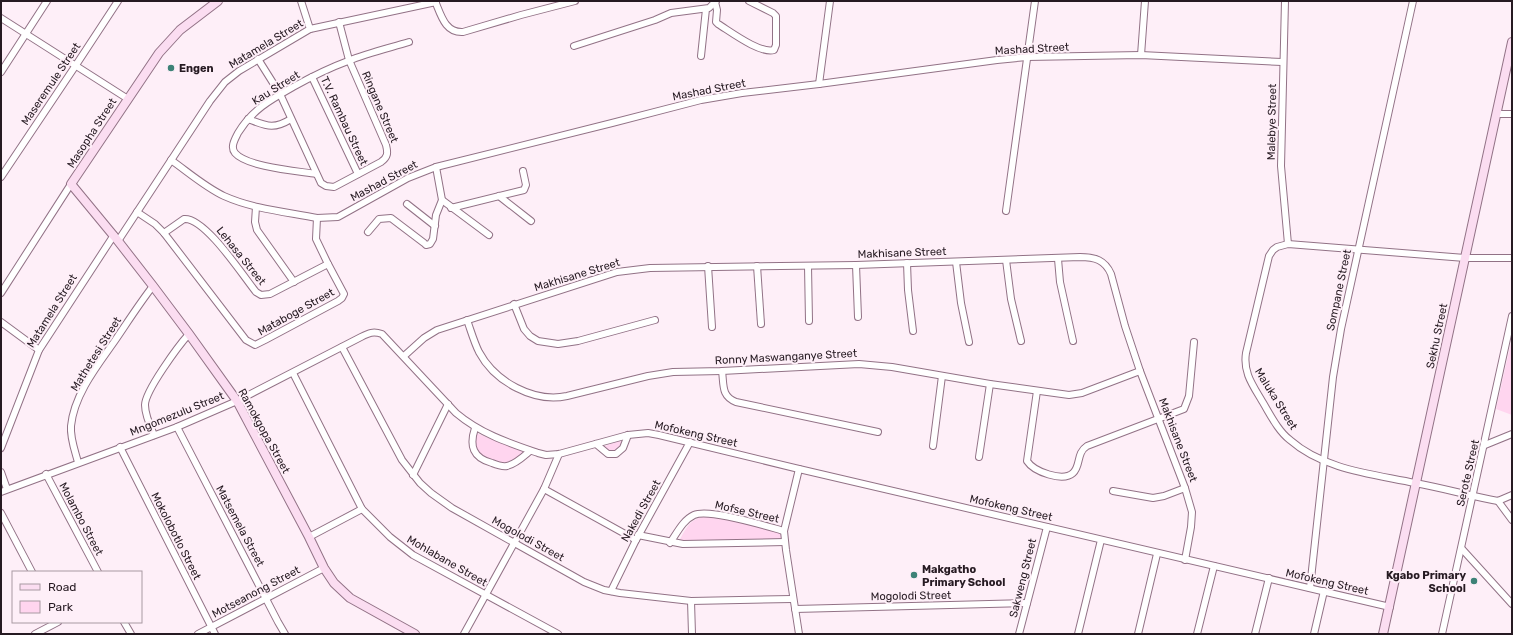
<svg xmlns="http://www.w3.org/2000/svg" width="1513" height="635" viewBox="0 0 1513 635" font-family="Rubik,sans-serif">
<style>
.green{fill:#ffd5ef}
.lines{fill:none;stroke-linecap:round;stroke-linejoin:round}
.street-casing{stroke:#927286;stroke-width:8}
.secondary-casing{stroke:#927286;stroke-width:10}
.street{stroke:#fff;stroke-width:6}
.secondary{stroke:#fbddf1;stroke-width:8}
.poi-dot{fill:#3d8277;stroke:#feeff8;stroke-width:1.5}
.labels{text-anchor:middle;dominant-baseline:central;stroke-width:4;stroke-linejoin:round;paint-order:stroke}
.street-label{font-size:11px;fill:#261a22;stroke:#feeff8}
.poi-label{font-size:11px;font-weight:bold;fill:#261a22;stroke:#feeff8;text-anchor:start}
</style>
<rect width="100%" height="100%" fill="#feeff8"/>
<!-- green -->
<g class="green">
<path d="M 1512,338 L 1512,415 L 1496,409 Z"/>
<path d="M 476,433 L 524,452 C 520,455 516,460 511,462 C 503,465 484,459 478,452 C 475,447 476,439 476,433 Z"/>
<path d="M 621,440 L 622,444 L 616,451 L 612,452 L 603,447 Z"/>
<path d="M 710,515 L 775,530 L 783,534 L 784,537 L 779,540 L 678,543 C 688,525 689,519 710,515 Z"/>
</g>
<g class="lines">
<defs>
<g id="street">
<path d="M 301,1 L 310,29"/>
<path d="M 435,1 C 441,15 445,33 463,32 L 521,15 L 575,1"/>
<path d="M 1285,1 L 1281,166 L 1288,244"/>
<path d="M 715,2 L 717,10 L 716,22 L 718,24 C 731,32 760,54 774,50 L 776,45 L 776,16 L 773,13 L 749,1"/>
<path d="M 1,18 L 128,99"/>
<path d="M 574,46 L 655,20 L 671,13 L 709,8 L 716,1"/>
<path d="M 1141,55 L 1145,1"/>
<path d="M 701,56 L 706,9"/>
<path d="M 258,59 L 280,94 L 321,183 L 326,186 L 334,187 L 381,162 C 388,157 388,153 386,145 L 349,60 L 339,22"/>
<path d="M 1,72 L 47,1"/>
<path d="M 312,77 L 358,174"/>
<path d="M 819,84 L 830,1"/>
<path d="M 1497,114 L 1512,114"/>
<path d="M 248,119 C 267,126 273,130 291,119"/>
<path d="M 171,160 C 188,172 205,187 224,196 C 253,209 286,212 317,218 L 338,217 L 408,178 L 436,167 L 612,123 L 701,100 L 742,93 L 819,84 L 997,60 L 1027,57 L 1141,55 L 1282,62"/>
<path d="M 436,167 L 442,200 L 489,235"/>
<path d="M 316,174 C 297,171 247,167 235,153 C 230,147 235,139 238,133 C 252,110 270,100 293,87 C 311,77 329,68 348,61 C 367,53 389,48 409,42"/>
<path d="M 1,177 L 76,65 L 118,1"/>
<path d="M 499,196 L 531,221"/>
<path d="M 407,204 L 435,226"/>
<path d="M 256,207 L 255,222 L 257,230 L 294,282"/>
<path d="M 451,208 L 524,190 L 526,185 L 523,171"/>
<path d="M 1006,211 L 1035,1"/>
<path d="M 137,212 L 155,224 L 164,233 L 246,340 L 255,345 L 265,340 L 338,301 L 342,298 L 344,294 L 328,264 L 316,239 L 317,218"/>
<path d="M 368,232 L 379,219 L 391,218 L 424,243 L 426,245 L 430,244 L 433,239 L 436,215 L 442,200"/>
<path d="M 164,233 L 184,219 C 205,217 243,276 256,292 L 261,295 L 270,294 L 328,264"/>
<path d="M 118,241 L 210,101 L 225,82 L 239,71 L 310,29 L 436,2"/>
<path d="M 1512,258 L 1465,258 L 1288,244 L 1277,247 L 1273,250 L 1269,256 L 1246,353 C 1243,372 1252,384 1262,401 C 1270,414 1278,431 1290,440 C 1324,470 1373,474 1415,483 C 1443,488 1470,496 1498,501 L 1512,495"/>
<path d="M 1058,259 L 1060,282 L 1073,341"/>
<path d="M 1006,260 L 1011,299 L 1021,341"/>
<path d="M 956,262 L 961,303 L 969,342"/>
<path d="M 907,263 L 908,290 L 913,331"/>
<path d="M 856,265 L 858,317"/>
<path d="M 708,266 L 712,327"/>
<path d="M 757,266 L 761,324"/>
<path d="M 808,266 L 809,321"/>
<path d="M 1,293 L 71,184"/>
<path d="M 514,304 L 524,329 L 530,336 L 538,341 L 558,344 L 578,341 L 655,320"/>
<path d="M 467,320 C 471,331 474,342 479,352 C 495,382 534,403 567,396 L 648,376 L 673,372 L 722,371 L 859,364 L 892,367 L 990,384 L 1069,395 L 1082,393 L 1140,371"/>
<path d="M 1,322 L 39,350"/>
<path d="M 342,347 L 402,460 L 420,483 L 431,493 L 452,508 L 584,582 L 604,590 L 620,593 L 691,601 L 792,599"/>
<path d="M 404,356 L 424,338 L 437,330 L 617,272 L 650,268 L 856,265 L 1080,257 C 1095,257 1105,260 1111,274 L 1125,326 L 1140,371 L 1185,488 L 1192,512 L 1191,527 L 1185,560"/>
<path d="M 722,371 C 724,385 721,396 736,402 L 878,432"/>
<path d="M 293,373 L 362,509 L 390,537 L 413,555 L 558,634"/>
<path d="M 1037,391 L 1027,461 C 1034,472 1063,482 1073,473 C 1081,466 1076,453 1087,446 L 1184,409 L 1189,396 L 1194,342"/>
<path d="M 177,427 L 278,622 L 285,634"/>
<path d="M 475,428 C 469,446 473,458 492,463 C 497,465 502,467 507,466 C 516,464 524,456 530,451"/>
<path d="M 154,435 C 150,426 145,415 145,405 C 145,391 179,345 189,334"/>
<path d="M 596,444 L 608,454 L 616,454 L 623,448 L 628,435"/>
<path d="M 1485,445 L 1512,434"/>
<path d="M 933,446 L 942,376"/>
<path d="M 120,447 L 215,634"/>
<path d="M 1,448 L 39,350 L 114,235"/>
<path d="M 979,457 L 990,384"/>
<path d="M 78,462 C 75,451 70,438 71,426 C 74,395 97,366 114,342 C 127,323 139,304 153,286"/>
<path d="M 1,472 L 7,489"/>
<path d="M 46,474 L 98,572"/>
<path d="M 413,475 L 448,404"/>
<path d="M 544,489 L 636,540"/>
<path d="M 1113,491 L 1153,498 L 1164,496 L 1185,488"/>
<path d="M 1,492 L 177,427 L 237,401 L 361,337 C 369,333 373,331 382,334 L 456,413 C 481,434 509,443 538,453 L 546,455 L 559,454 L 628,435 L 648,433 L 659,435 L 799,469 L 1390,607"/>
<path d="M 1498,501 L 1512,520"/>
<path d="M 1,513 L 32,572"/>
<path d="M 638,535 L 683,544 L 785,542"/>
<path d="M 309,537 L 362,509"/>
<path d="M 670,543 C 677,533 683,520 694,515 C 709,508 766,526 784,531"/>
<path d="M 1462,549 L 1512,604"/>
<path d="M 1310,588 L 1333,377 L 1341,329 L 1413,1"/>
<path d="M 611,591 L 636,540 L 690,442"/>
<path d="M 691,601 L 692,634"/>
<path d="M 795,609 L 1027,603"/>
<path d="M 124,622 L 131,634"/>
<path d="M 35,634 L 58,622"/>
<path d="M 198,634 L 324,568"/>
<path d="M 464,634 L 544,489 L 559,454"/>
<path d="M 799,634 L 786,550 L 784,531 L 799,469"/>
<path d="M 1019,634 L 1047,527"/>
<path d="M 1078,634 L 1101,540"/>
<path d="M 1138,634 L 1157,554"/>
<path d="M 1197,634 L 1214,566"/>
<path d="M 1255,634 L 1269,578"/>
<path d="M 1314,634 L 1324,591"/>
<path d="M 1442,634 L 1512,316"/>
</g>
<g id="secondary">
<path d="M 218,1 L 180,30 L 159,53 L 71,184 L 118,241 L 153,286 L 189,334 L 237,401 L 309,537 L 324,568 L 334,583 L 350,598 L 415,634"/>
<path d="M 1383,634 L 1512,42"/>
</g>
</defs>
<!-- street casing -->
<use href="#street" class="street-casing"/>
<!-- secondary casing -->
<use href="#secondary" class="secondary-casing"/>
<!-- street -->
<use href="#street" class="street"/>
<!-- secondary -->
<use href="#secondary" class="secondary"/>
</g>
<!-- markers -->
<g class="poi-dot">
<circle cx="171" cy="68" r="4"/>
<circle cx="914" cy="575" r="4"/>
<circle cx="1474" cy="581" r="4"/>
</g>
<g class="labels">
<!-- street labels -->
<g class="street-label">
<text transform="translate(266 44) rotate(-31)">Matamela Street</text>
<text transform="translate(1032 49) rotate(-3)">Mashad Street</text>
<text transform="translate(51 84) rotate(-56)">Maseremule Street</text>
<text transform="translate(276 88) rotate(-32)">Kau Street</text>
<text transform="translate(709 90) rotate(-11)">Mashad Street</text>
<text transform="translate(380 107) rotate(67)">Ringane Street</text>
<text transform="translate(344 121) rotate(65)">T.V. Rambau Street</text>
<text transform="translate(1272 122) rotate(-89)">Malebye Street</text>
<text transform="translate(92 133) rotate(-57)">Masopha Street</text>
<text transform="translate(384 181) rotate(-28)">Mashad Street</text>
<text transform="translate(902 253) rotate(-2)">Makhisane Street</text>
<text transform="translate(241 256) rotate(51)">Lehasa Street</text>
<text transform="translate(577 275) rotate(-17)">Makhisane Street</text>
<text transform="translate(1339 290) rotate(-78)">Sompane Street</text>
<text transform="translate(52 311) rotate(-58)">Matamela Street</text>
<text transform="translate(296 312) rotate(-29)">Mataboge Street</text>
<text transform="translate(1437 336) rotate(-78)">Sekhu Street</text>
<text transform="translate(96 354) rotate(-58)">Mathetesi Street</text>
<text transform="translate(786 357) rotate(-3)">Ronny Maswanganye Street</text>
<text transform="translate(1276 399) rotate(58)">Maluka Street</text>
<text transform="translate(177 414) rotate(-22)">Mngomezulu Street</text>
<text transform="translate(264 431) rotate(61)">Ramokgopa Street</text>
<text transform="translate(696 434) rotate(13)">Mofokeng Street</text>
<text transform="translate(1178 440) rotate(69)">Makhisane Street</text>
<text transform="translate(1468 473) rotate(-77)">Serote Street</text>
<text transform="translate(1011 508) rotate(13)">Mofokeng Street</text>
<text transform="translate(641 511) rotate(-61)">Nakedi Street</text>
<text transform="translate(747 512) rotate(13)">Mofse Street</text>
<text transform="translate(81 519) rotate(62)">Molambo Street</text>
<text transform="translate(240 526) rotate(62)">Matsemela Street</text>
<text transform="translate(176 536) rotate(63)">Mokolobotlo Street</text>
<text transform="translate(528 539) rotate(29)">Mogolodi Street</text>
<text transform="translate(447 561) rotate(30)">Mohlabane Street</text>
<text transform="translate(1023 578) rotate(-76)">Sakweng Street</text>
<text transform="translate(1327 582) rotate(13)">Mofokeng Street</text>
<text transform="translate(256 592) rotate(-28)">Motseanong Street</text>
<text transform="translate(911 596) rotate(-1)">Mogolodi Street</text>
</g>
<!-- poi labels -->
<g class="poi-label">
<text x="179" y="68">Engen</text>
<text x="922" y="569">Makgatho<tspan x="922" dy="13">Primary School</tspan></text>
<text x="1466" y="575" text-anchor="end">Kgabo Primary<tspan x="1466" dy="13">School</tspan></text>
</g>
</g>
<!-- border -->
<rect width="1513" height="635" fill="none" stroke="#261a22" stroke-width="4"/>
<!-- legend -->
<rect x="12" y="571" width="130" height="52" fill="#feeff8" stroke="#a89aa2"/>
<rect x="20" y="584" width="20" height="6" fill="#fbddf1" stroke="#a89aa2"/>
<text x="48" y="591" font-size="12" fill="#261a22">Road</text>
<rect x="20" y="601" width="20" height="12" fill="#ffd5ef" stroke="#a89aa2"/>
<text x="48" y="611" font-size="12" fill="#261a22">Park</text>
</svg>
